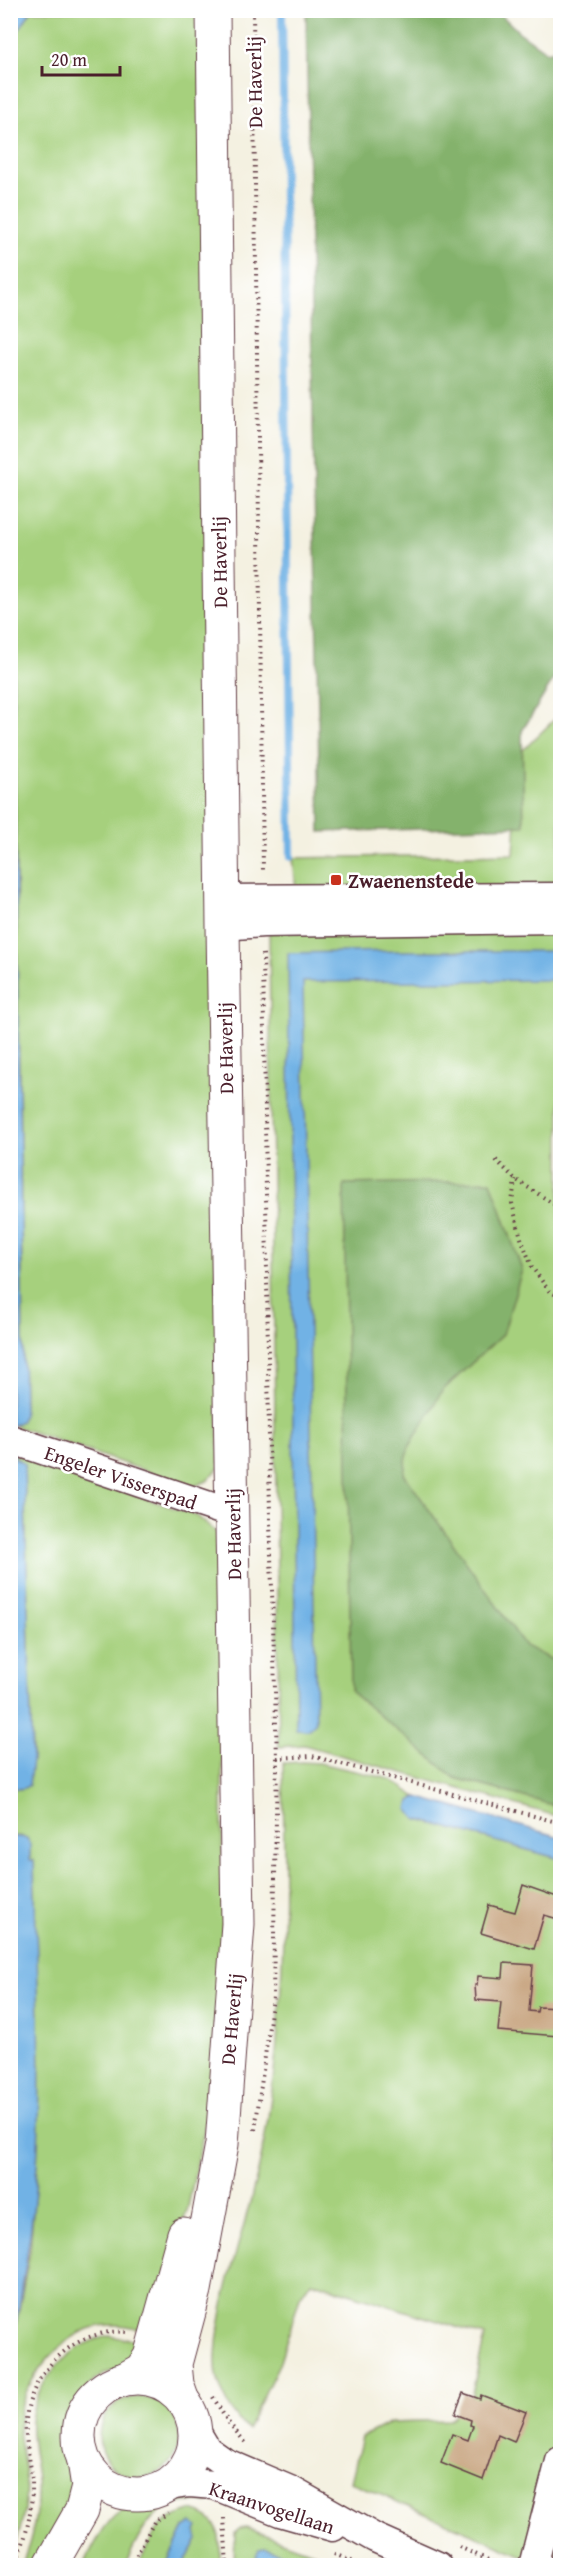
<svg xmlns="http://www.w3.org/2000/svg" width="571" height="2576" viewBox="0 0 571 2576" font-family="'Gentium Book Plus',serif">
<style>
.green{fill:#a6d07d;stroke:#787854;stroke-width:1.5}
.forest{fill:#84b26c;stroke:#67684c;stroke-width:1.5}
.water{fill:#71b2e5;stroke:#5e6888;stroke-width:1.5}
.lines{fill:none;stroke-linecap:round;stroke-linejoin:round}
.stream{stroke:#71b2e5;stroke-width:8}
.building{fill:#caa986}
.minor-casing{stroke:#643e46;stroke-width:31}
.tertiary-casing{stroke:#643e46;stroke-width:35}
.path{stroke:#643e46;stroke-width:4;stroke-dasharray:1.5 4.5;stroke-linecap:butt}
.minor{stroke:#fff;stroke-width:28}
.tertiary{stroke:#fff;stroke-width:33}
.poi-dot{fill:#c8321e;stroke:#fff;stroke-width:2}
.labels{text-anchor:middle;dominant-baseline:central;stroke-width:5;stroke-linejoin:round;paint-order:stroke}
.street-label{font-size:20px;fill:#4a1f2b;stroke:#fff}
.poi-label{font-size:20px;font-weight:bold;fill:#4a1f2b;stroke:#fff;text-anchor:start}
</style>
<rect width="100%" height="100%" fill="#fff"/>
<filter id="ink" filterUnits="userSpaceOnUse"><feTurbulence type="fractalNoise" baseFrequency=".0167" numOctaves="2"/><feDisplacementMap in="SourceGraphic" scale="12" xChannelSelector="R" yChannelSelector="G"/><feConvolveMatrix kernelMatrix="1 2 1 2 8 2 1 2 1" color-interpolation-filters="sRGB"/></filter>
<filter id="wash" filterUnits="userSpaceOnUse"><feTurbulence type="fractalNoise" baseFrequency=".008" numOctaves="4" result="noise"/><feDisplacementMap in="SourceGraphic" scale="24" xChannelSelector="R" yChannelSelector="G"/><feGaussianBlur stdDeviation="1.35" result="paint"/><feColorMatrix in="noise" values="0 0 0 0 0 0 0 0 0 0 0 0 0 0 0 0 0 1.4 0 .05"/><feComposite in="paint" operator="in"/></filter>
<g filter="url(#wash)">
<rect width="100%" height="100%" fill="#f4f1e1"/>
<!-- green -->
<g class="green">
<path d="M 31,11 L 200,11 L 219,1468 L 207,1481 L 192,1487 L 15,1426 L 24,1411 L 11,513 L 10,43 Z"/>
<path d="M 560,714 L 560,1817 L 304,1745 L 279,1747 L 269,931 L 296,890 L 293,858 L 514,854 L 520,753 Z"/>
<path d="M 14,1453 L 197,1516 L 221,1536 L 223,1982 L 214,2082 L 188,2207 L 149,2331 C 131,2327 113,2322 95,2327 C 58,2338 20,2384 19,2423 C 19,2442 25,2462 26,2482 C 26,2508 21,2533 11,2557 L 11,2353 L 30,2251 L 37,2163 L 38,2066 L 34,1861 L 30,1860 L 30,1844 L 21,1836 L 10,1837 L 11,1788 L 22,1789 L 32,1760 L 24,1463 L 15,1458 Z"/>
<path d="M 302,1762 L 319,1763 L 390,1779 L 417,1797 L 410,1801 L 416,1819 L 560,1859 L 560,2565 L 544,2565 L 351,2482 L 362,2437 L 391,2422 L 449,2420 L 471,2398 L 485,2336 L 311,2281 L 300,2297 L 280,2362 L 247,2430 C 229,2410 214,2384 216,2356 C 220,2287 250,2217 263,2148 C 286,2022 285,1891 283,1763 Z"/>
<path d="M 110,2336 L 146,2343 L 120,2369 L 106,2373 L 94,2381 L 75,2404 L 68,2433 L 73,2462 L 74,2493 L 40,2565 L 21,2566 C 32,2540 39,2509 37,2481 C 36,2461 29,2440 31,2421 C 35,2380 71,2343 110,2336 Z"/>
<circle cx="139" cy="2437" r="40"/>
<path d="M 190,2492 L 212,2494 L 209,2503 C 157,2495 145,2524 125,2565 L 83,2566 C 93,2549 102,2526 117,2514 C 130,2505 172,2497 190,2492 Z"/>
<path d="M 191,2511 C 223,2518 220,2539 220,2565 L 183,2565 L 197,2539 L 190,2527 L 184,2528 L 166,2565 L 138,2566 C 154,2534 155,2521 191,2511 Z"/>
<path d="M 246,2528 L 349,2565 L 314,2565 L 265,2548 L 261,2563 L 269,2565 L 234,2566 L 235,2533 L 239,2529 Z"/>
</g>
<!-- forest -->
<g class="forest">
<path d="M 306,11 L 497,11 L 519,32 L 547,52 L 560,49 L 560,673 L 555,677 L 522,731 L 524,826 L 320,832 Z"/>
<path d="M 491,1181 L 522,1270 L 503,1334 L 442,1391 L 408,1449 L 404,1474 L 525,1646 L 560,1664 L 560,1807 L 455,1778 L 351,1692 L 344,1184 Z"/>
</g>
<!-- water -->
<g class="water">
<path d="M 12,11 L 31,11 L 11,43 L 11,13 Z"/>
<path d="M 10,513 L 24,1411 L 21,1421 L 10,1427 Z"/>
<path d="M 403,951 L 560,951 L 560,980 L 303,982 L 316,1722 L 308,1730 L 296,1729 L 288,953 Z"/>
<path d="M 10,1453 L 14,1453 L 15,1458 L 24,1463 L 32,1760 L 29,1785 C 22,1791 18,1788 11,1788 Z"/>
<path d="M 417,1797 L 560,1837 L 560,1859 L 416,1819 L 408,1809 L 410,1801 Z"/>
<path d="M 12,1836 L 27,1838 L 30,1844 L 30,1860 L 34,1860 C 36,1961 44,2064 37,2165 C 33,2229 22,2290 11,2353 Z"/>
<path d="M 192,2523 L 198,2527 L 196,2531 L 198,2540 L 183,2565 L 166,2565 L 184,2528 Z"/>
<path d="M 265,2548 L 314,2565 C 295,2566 269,2571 256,2556 L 259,2549 Z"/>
</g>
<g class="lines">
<!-- stream -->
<path class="stream" d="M 282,10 L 291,856"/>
</g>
<g id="blocks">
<!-- building -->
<g class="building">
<path d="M 523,1885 L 560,1898 L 560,1924 L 558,1923 L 558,1919 L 544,1915 L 534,1949 L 481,1933 L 489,1905 L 515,1912 Z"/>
<path d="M 504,1963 L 533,1965 L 529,2011 L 537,2012 L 538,2007 L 560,2008 L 560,2027 L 558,2028 L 558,2036 L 498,2031 L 501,2002 L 476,2000 L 475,1985 L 477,1985 L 478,1976 L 503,1978 Z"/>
<path d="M 463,2393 L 480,2399 L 481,2395 L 526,2412 L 514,2442 L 498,2435 L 483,2480 L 441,2463 L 452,2434 L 468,2440 L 473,2426 L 470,2425 L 471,2420 L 455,2414 Z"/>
</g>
</g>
</g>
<g filter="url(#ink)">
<use href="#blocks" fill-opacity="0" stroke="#643e46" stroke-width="1.5"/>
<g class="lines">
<defs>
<g id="minor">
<path d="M 223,899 L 560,897"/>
<path d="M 223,926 L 263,923 L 560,919"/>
<path d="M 10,1439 L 233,1514"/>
<path d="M 195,2430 L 207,2450 L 224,2462 L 292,2491 L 375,2538 L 438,2566"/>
<path d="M 168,2486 L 190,2483 L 214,2485 L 280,2512 L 333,2527"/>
<path d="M 533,2566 L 560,2461"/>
</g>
<g id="tertiary">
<circle cx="137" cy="2436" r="58"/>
<path d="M 125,2379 L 141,2370 L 150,2357 L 184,2234"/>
<path d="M 183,2401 L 177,2384 L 175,2364 L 195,2290 L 222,2144 L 238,1924 L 223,926 L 213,10"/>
<path d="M 50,2566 L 82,2510 L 88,2487 L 84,2461"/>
</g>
</defs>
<!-- minor casing -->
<use href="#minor" class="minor-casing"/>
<!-- tertiary casing -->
<use href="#tertiary" class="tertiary-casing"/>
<!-- path -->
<g class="path">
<path d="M 253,10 L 263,874"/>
<path d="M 496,1160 L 515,1179 L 560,1208"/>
<path d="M 515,1179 L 512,1203 L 521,1238 L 532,1267 L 549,1291 L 560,1297"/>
<path d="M 277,1758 L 312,1756 L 560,1823"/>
<path d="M 255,2130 L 273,1997 L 277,1758 L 270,1522 L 263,950"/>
<path d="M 213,2397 L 228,2422 L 245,2442"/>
<path d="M 224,2518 L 227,2566"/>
<path d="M 459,2547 L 502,2566"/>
<path d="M 334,2554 L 364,2566"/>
<path d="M 15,2566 C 26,2539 33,2509 32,2480 C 31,2461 24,2440 26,2420 C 30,2371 77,2327 126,2332"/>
<path d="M 131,2566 L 154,2522 L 168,2513"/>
</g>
<!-- minor -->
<use href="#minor" class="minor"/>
<!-- tertiary -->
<use href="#tertiary" class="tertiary"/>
</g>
</g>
<!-- markers -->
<rect class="poi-dot" x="330" y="874" width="12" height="12" rx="3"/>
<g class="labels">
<!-- street labels -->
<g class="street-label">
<text transform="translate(254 82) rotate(-91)">De Haverlij</text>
<text transform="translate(219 562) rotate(-91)">De Haverlij</text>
<text transform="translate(225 1048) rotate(-91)">De Haverlij</text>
<text transform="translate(121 1477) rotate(19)">Engeler Visserspad</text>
<text transform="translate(233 1534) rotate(-91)">De Haverlij</text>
<text transform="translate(231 2019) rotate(-85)">De Haverlij</text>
<text transform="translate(272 2507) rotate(18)">Kraanvogellaan</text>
</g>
<!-- poi labels -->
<g class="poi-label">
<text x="348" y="880">Zwaenenstede</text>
</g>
</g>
<!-- margin -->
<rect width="571" height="2576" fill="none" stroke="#fff" stroke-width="36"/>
<!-- scale -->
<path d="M42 66v9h78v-9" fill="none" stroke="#4a1f2b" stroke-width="3"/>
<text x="51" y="66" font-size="18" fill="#4a1f2b" stroke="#ffffff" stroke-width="4.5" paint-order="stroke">20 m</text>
</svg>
